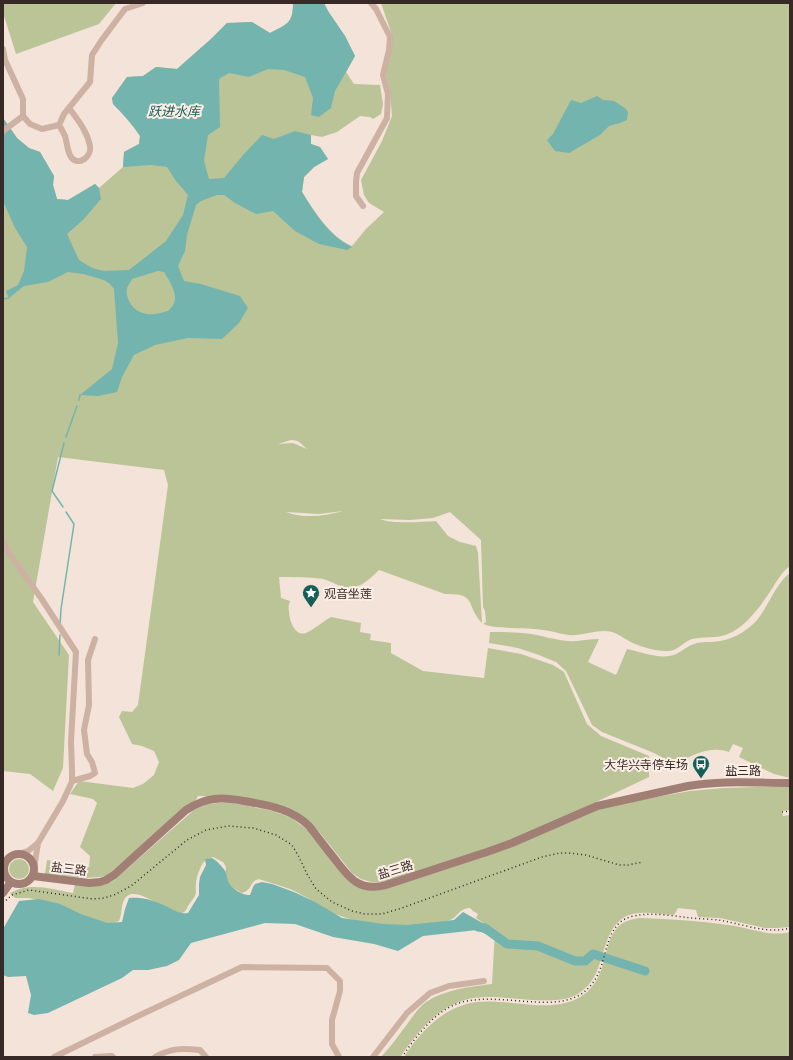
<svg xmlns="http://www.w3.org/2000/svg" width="793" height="1060" viewBox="0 0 793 1060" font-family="'Exo 2','Noto Sans SC',sans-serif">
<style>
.green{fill:#bbc497;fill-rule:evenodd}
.water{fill:#74b4ae;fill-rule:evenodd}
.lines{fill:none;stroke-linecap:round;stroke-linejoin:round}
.stream{stroke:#74b4ae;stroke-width:1.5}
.river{stroke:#74b4ae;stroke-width:9}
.minor{stroke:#cdb1a3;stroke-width:6}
.secondary{stroke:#a17f74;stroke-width:8}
.rail{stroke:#372926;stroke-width:1.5;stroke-dasharray:1 3;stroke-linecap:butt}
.labels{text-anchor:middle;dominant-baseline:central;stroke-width:4;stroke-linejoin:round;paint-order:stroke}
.poi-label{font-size:12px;fill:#372926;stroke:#fbeee5;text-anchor:start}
.street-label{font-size:12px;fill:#372926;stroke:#fbeee5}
.water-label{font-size:13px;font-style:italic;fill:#175d58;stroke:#fbeee5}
</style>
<rect width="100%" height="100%" fill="#f4e3d8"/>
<!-- green -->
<g class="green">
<path d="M 3,3 L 116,3 L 99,24 L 16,54 L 5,19 L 3,14 Z"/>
<path d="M 293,3 L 324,3 L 328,11 L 345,36 L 355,56 L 346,72 L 354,84 L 380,85 L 383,104 L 381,114 L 373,119 L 370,117 L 360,116 L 337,132 L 322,137 L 311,135 L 311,144 L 320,147 L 328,159 L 314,167 L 304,177 L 302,192 C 315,212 329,236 352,246 L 366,229 L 384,212 L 369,203 L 364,195 L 361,180 L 382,141 L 392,116 L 390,91 L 385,71 L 392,47 L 392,35 L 381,3 L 790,3 L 790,566 C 783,571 778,579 773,587 C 762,604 747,626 728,634 C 717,639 704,636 692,639 C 681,643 678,652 665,651 C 655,651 642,647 633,643 C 626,640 619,634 612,632 C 600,629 588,634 576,635 C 565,636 554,631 543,630 C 525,627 499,630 483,624 L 486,622 L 485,611 L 483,607 L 481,540 L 450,512 L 433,518 L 410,520 L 380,519 C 390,524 422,522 436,521 L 448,536 L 460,542 L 476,546 L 478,553 L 482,623 C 465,605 478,593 445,594 L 379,570 C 370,579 358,591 344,587 C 337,585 330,581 323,579 C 309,577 294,577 279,577 L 281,598 L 290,601 C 289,604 288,608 289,611 C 289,620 295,637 306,633 C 312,631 325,620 331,617 L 361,623 L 360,632 L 371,634 L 370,640 L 391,643 L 391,653 L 423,671 L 484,678 L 488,648 L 521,654 L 553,665 L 564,672 L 587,724 L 601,736 L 649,756 L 649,777 L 541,828 L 492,848 L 392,881 L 380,882 L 371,882 L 361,879 L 352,873 L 321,834 L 308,820 L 295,811 L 281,805 L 240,797 L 198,796 L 195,802 L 106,876 C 86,880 65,876 45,874 L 47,860 L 89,867 L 90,856 L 80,847 L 97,803 L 93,799 L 70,794 L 79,781 L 133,788 L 143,784 L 154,775 L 159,762 L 154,751 L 142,746 L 132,744 L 119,717 L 122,711 L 132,712 L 138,705 L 168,485 L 164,470 L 58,457 L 33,602 L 69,655 L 63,768 L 53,791 L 30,774 L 3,771 L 3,118 L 17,138 L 29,148 L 40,152 L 54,176 L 53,185 L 57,199 L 68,200 L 95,184 L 99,188 L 123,167 L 124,152 L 139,144 L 140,136 C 132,124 123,114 113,104 L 112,98 L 127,77 L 143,76 L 156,67 L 177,69 L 211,39 L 227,23 L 252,22 L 270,33 C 287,24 293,24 293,3 ZM 291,440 C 300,440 301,444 307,449 L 293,443 L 278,444 ZM 343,511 C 325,516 304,519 286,512 L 319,514 Z"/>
<path d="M 790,573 L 790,778 L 774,774 L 739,757 L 743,748 L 733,744 L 729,752 C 710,745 691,756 675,764 L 654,753 L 602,732 L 592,725 L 566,671 L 556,662 L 539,655 L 518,648 L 489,643 L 490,632 C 504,632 517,632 531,634 C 543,636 555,640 568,641 C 578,642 588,639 599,639 L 588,662 L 616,675 L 627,649 C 641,652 656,658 669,656 C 679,655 685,647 694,644 C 699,642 706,642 712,642 C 730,641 745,633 757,620 C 768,607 776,583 790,573 Z"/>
<path d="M 790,786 L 790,810 L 782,811 L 783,816 L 790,815 L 790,927 L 777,928 L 765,928 L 720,918 L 698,917 L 696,910 L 678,908 L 674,915 C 661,914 645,911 632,914 C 607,921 606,950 597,971 C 593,981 585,990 576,995 C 563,1002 546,1000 531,1000 C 512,999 483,994 465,1000 C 435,1009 417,1033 400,1057 L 381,1057 C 391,1046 399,1035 408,1023 C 413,1016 419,1007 426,1002 C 446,989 469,987 492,984 L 495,931 L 476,918 L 478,914 L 473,911 L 470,908 C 460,908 459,915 452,919 C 441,924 413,926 400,926 C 375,925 348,921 326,910 C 317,906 311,899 302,895 C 289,887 273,884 259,879 C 249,881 253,890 242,893 L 228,885 L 225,874 L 226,867 L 223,862 L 213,857 C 211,858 209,858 207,859 C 201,863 196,877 196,884 C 195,888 197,892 195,896 C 193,899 190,903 188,906 C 187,909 185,912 182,913 C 168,916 134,880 124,900 C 121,906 122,915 119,921 L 111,924 L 100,922 L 55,904 L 29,898 L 15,898 L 10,893 C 31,882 50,889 73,893 L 75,884 C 90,886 99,888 113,881 L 194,810 L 207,804 L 219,803 L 233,803 L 268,810 L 282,814 L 293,819 L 309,831 L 347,878 L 388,888 L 478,859 L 509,848 L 602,807 L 690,791 L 723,788 Z"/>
<circle cx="19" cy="869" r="10"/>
<path d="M 639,918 C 671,919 703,921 735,926 C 753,929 771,937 790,932 L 790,1057 L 404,1057 C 421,1031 444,1006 477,1002 C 495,1000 516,1004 534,1005 C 553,1006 571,1005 586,993 C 592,988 597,980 600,973 C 608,955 607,926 630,920 C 632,919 636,919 639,918 Z"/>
</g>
<!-- water -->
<g class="water">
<path d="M 293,3 L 324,3 L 328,11 L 345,36 L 355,56 L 346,72 L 335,91 L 331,108 L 319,117 L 311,115 L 313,98 L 305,77 L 284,70 L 268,69 L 249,77 L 229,73 L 219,79 L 220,127 L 208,135 L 204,161 L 209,179 L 224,178 L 244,154 L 262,135 L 274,139 L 295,131 L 311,135 L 311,144 L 320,147 L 328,159 L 314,167 L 304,177 L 302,192 C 315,213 329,236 352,247 L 347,250 L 319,244 L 295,231 L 273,211 L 256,214 L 235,203 L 224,195 L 217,195 L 201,201 L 196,205 L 187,235 L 185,251 L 178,266 L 184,281 L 201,284 L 240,296 L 248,308 L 239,323 L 222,339 L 188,338 L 155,345 L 134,355 L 122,377 L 117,392 L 98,396 L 80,395 L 112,369 L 118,343 L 114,289 L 110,284 L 104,280 L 83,274 L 68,272 L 48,282 L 24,286 L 9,298 L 6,291 L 18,285 L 24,271 L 27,247 L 15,228 L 3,201 L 3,118 L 17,138 L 29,148 L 40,152 L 54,176 L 53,185 L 57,199 L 68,200 L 95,184 L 99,188 L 101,199 L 84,219 L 67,234 L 79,260 L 92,268 L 104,271 L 129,270 L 166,241 L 183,215 L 188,195 L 176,181 L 167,167 L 151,165 L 123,167 L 124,152 L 139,144 L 140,136 C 132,124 123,114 113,104 L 112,98 L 127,77 L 143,76 L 156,67 L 177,69 L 211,39 L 227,23 L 252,22 L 270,33 C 287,24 293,24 293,3 ZM 158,271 L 164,272 C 169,280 178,294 174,303 C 173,306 170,309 168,311 C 160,313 150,316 143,313 C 132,310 125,298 127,288 C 128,285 131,282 132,279 Z"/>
<path d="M 597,96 L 603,100 L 614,101 L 625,108 L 628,112 L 627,120 L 620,123 L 609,126 L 600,135 L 569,153 L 555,151 L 547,140 L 553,134 L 571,100 L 581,103 Z"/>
<path d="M 212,858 C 215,859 223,867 225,871 C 227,874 227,880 229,883 C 232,889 244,896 250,895 L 253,887 L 255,884 L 262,882 L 272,884 L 294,892 L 315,902 L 342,918 L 384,924 L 407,925 L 454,920 L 463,912 L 486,925 L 492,937 L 477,930 L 423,936 L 398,951 L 374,944 L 333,937 L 295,924 L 265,923 L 191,943 L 179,960 L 167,966 L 148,970 L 133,970 L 122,978 L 48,1013 L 34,1015 L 28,1013 L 31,995 L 26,976 L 8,977 L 3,975 L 3,929 L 19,901 L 39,899 L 60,904 L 81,914 L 107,923 L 122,922 L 125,909 L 129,898 C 141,897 149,899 161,904 C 170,907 178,915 188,913 L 199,895 L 199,884 L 200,877 L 206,865 L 205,859 Z"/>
</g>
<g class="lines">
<!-- stream -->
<g class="stream">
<path d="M 3,299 L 9,298"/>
<path d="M 79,400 L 80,395"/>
<path d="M 66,437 L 77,406"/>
<path d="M 63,507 L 52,491 L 64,443"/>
<path d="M 60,625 L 61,609 L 74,524 L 66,512"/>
<path d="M 59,655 L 60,635"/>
</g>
<!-- river -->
<path class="river" d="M 478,927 L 485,928 L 507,944 L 538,946 L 575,961 L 585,961 L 593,954 L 645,971"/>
<!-- minor -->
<g class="minor">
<path d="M 3,49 L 5,60 L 23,99 L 23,116 L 30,124 L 42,129 L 59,125 L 64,114 L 90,82 L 92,55 L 101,41 L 125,9 L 143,3"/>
<path d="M 59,125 C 61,128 63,132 65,136 C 67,142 67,151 71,157 C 78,167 92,157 90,146 C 87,131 78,120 69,108"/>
<path d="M 3,131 L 23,116"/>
<path d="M 363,206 L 356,196 L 356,182 L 357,173 L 387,118 L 388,94 L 383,75 L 389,50 L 390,37 L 376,9 L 371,3"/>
<path d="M 3,542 L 9,553 L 41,598 L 76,652 L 71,741 L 72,770 L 72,781 L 70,786 L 63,801 L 38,843 L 28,851 L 19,854"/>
<path d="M 72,781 L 90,776 L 95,773 L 92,762 L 87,754 L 84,730 L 89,705 L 88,660 L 95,639"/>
<path d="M 34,868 L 38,843"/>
<path d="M 54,1057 L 136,1017 L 242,967 L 327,968 L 340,981 L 340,991 L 332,1020 L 332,1044 L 339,1057"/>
<path d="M 95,1057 L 112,1056 L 113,1057"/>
<path d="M 155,1057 C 171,1048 182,1048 200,1050 L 206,1057"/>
<path d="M 373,1057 L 407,1013 L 430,993 L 449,986 L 484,981"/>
</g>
<!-- secondary -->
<g class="secondary">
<circle cx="19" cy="869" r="15"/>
<path d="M 33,876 L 89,883 L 100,882 L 106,880 L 114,875 L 186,810 C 194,805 203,800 214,799 C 226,797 238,800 250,802 C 272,806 293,810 309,826 C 317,836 325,847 334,858 C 349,878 359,892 386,885 L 487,852 L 512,843 L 597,806 L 688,786 C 722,780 756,783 790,783"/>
<path d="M 3,893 L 11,882"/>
</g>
<!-- rail -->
<g class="rail">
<path d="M 782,812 L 790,811"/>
<path d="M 3,903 L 12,895 L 29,890 L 93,899 L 104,898 L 114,895 L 131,886 L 187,840 L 206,830 L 228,826 L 253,828 L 276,835 L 292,845 L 299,857 L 307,874 L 316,889 L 332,902 L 352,911 L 365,914 L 382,914 L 402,908 L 542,857 L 560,853 L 569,853 L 586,855 L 619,865 L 628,865 L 643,862"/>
<path d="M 402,1057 C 417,1035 438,1006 467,1001 C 489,997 514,1001 536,1002 C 553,1003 569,1002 583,993 C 589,988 595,981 598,974 C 608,954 606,921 634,916 C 652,912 673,916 691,918 C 702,919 714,919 724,921 C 745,925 769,934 790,928"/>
</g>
</g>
<!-- icons -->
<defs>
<symbol id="sight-pin" viewBox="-11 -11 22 30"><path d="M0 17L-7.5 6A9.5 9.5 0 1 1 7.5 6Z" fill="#175d58" stroke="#fbeee5"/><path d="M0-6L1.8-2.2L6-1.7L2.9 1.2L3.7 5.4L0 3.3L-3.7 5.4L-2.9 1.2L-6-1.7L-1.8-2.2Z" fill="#fff"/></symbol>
<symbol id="bus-pin" viewBox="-11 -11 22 30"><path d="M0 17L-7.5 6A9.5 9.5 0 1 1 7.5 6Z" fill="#175d58" stroke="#fbeee5"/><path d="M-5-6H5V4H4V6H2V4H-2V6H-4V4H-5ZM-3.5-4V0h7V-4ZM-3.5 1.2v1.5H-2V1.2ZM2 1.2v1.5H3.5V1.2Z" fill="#fff"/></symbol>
</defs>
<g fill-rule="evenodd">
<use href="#sight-pin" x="301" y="583" width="20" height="27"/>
<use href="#bus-pin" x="691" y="754" width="20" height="27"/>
</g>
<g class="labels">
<!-- poi labels -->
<g class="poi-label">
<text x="324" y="593">观音坐莲</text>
<text x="688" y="764" text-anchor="end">大华兴寺停车场</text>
</g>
<!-- street labels -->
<g class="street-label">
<text x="743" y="770">盐三路</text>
<text transform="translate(69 868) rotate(7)">盐三路</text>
<text transform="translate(395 869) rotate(-17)">盐三路</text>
</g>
<!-- water labels -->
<g class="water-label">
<text x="174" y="111">跃进水库</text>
</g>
</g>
<!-- border -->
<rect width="793" height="1060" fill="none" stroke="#372926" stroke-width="8"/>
</svg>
